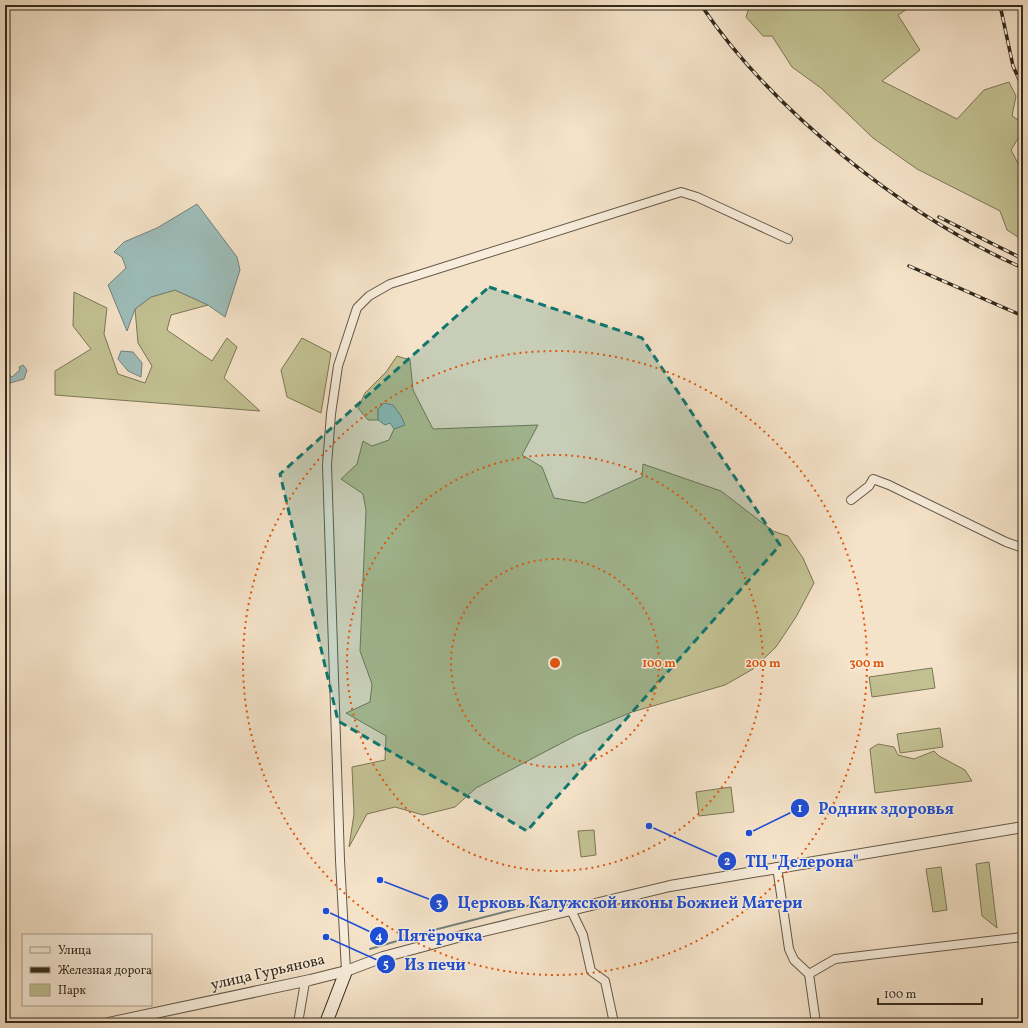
<svg xmlns="http://www.w3.org/2000/svg" width="1028" height="1028" viewBox="0 0 1028 1028" font-family="Vollkorn,serif">
<style>
.green{fill:#c2c192;stroke:#7b7657}
.water{fill:#9dbdba;stroke:#73827b}
.lines{fill:none;stroke-linecap:round;stroke-linejoin:round}
.stream{stroke:#73827b;stroke-width:2}
.minor-casing{stroke:#645847;stroke-width:10}
.tertiary-casing{stroke:#645847;stroke-width:12}
.secondary-casing{stroke:#342a1c;stroke-width:14}
.minor{stroke:#f8eddc;stroke-width:8}
.tertiary{stroke:#f8eddc;stroke-width:10}
.secondary{stroke:#f8eddc;stroke-width:12}
.rail-casing{stroke:#342a1c;stroke-width:3.5}
.rail{stroke:#f8eddc;stroke-width:2;stroke-dasharray:6;stroke-linecap:butt}
.marked{fill:#0f766e;fill-opacity:0.2;stroke:#0f766e;stroke-width:3;stroke-dasharray:8 5;stroke-linejoin:round}
.ring{fill:none;stroke:#df570d;stroke-width:2;stroke-dasharray:2 4}
.labels{text-anchor:middle;dominant-baseline:central;stroke-width:3;stroke-linejoin:round;paint-order:stroke}
.street-label{font-size:15px;fill:#342a1c;stroke:#f8eddc}
.centre{fill:#df570d;stroke:#f8eddc;stroke-width:2}
.ring-label{font-size:12px;text-anchor:middle;font-weight:bold;fill:#df570d;stroke:#f8eddc;stroke-width:3;stroke-linejoin:round;paint-order:stroke}
.leader{fill:none;stroke:#1d4ed8;stroke-width:1.5}
.callout-dot{fill:#1d4ed8;stroke:#f8eddc;stroke-width:1.5}
.mark-label{font-size:12px;text-anchor:middle;font-weight:bold;fill:#fff}
.callout-label{font-size:16px;text-anchor:middle;font-weight:bold;fill:#1d4ed8;stroke:#f8eddc;stroke-width:3;stroke-linejoin:round;paint-order:stroke}
</style>
<rect width="100%" height="100%" fill="#f5e3c9"/>
<filter id="stains"><feTurbulence type="fractalNoise" baseFrequency=".005" numOctaves="4"/><feColorMatrix values="0 0 0 0 .2 0 0 0 0 .09 0 0 0 0 .02 0 0 0 .5 -.17"/></filter>
<radialGradient id="worn" r=".72"><stop offset=".6" stop-color="#630" stop-opacity="0"/><stop offset="1" stop-color="#630" stop-opacity=".3"/></radialGradient>
<!-- green -->
<g class="green">
<path d="M 750,5 L 913,5 L 898,15 L 920,50 L 882,81 L 957,119 L 984,90 L 1009,82 L 1016,96 L 1012,116 L 1023,123 L 1023,130 L 1011,150 L 1023,173 L 1023,240 L 1007,230 L 1000,211 L 917,169 L 873,138 L 821,88 L 792,67 L 772,36 L 763,36 L 746,17 Z"/>
<path d="M 175,290 L 208,305 L 171,315 L 167,330 L 212,361 L 227,338 L 237,347 L 224,378 L 260,411 L 55,395 L 55,371 L 91,349 L 73,326 L 74,292 L 107,308 L 104,334 L 118,374 L 145,383 L 152,366 L 138,343 L 135,309 L 151,297 Z"/>
<path d="M 302,338 L 331,353 L 321,413 L 287,397 L 281,370 Z"/>
<path d="M 397,356 L 410,360 L 413,390 L 433,429 L 538,425 L 522,455 L 542,467 L 554,498 L 585,503 L 642,477 L 643,464 L 721,491 L 773,531 L 788,536 L 803,558 L 814,583 L 796,617 L 776,647 L 753,669 L 725,685 L 632,712 L 577,735 L 476,788 L 455,807 L 423,815 L 395,807 L 367,814 L 349,847 L 354,814 L 352,767 L 385,760 L 386,736 L 346,713 L 370,702 L 372,684 L 360,651 L 366,510 L 363,494 L 341,479 L 357,464 L 363,441 L 372,446 L 389,440 L 394,429 L 404,425 L 378,409 L 378,420 L 368,420 L 358,408 L 365,393 L 386,372 Z"/>
<path d="M 932,668 L 935,688 L 872,697 L 869,677 Z"/>
<path d="M 940,728 L 943,747 L 900,753 L 897,734 Z"/>
<path d="M 878,744 L 894,747 L 898,755 L 914,759 L 934,751 L 939,756 L 965,770 L 972,781 L 875,793 L 870,749 Z"/>
<path d="M 731,787 L 734,812 L 699,816 L 696,792 Z"/>
<path d="M 594,830 L 596,855 L 581,857 L 578,831 Z"/>
<path d="M 989,862 L 997,928 L 982,916 L 976,864 Z"/>
<path d="M 941,867 L 947,910 L 933,912 L 926,869 Z"/>
</g>
<!-- water -->
<g class="water">
<path d="M 197,204 L 237,257 L 240,270 L 225,317 L 208,305 L 175,290 L 151,297 L 135,309 L 127,331 L 108,285 L 126,268 L 122,257 L 114,252 L 124,242 L 157,228 Z"/>
<path d="M 121,351 L 133,352 L 142,363 L 141,377 L 128,371 L 118,359 Z"/>
<path d="M 5,363 L 9,363 L 7,373 L 12,377 L 20,370 L 19,367 L 23,365 L 27,370 L 24,379 L 10,383 L 5,383 Z"/>
<path d="M 384,403 L 393,405 L 401,416 L 405,425 L 394,429 L 390,423 L 385,425 L 378,420 L 378,409 Z"/>
</g>
<g class="lines">
<!-- stream -->
<path class="stream" d="M 370,949 L 434,930 L 539,903"/>
<defs>
<g id="minor">
<path d="M 851,500 L 869,486 L 873,479 L 889,485 L 1006,542 L 1023,548"/>
<path d="M 777,867 L 789,949 L 794,960 L 809,974 L 816,1023"/>
<path d="M 571,910 L 583,935 L 591,971 L 605,981 L 614,1023"/>
<path d="M 346,971 L 340,860 L 327,465 L 331,414 L 338,366 L 357,308 L 369,296 L 390,284 L 681,192 L 697,197 L 788,239"/>
<path d="M 809,974 L 835,959 L 1023,937"/>
<path d="M 298,1023 L 305,982"/>
</g>
<path id="tertiary" d="M 108,1023 L 310,980 L 346,971 L 383,957 L 454,938 L 670,886 L 1023,827"/>
<path id="secondary" d="M 326,1023 L 346,971"/>
</defs>
<!-- minor casing -->
<use href="#minor" class="minor-casing"/>
<!-- tertiary casing -->
<use href="#tertiary" class="tertiary-casing"/>
<!-- secondary casing -->
<use href="#secondary" class="secondary-casing"/>
<!-- minor -->
<use href="#minor" class="minor"/>
<!-- tertiary -->
<use href="#tertiary" class="tertiary"/>
<!-- secondary -->
<use href="#secondary" class="secondary"/>
<defs>
<g id="rail">
<path d="M 701,5 C 772,111 906,217 1023,268"/>
<path d="M 1000,5 L 1013,66 L 1023,88"/>
<path d="M 939,217 L 1023,259"/>
<path d="M 909,266 L 1023,316"/>
</g>
</defs>
<!-- rail casing -->
<use href="#rail" class="rail-casing"/>
<!-- rail -->
<use href="#rail" class="rail"/>
</g>
<!-- marked area -->
<path class="marked" d="M 489,287 L 642,338 L 780,545 L 527,831 L 338,721 L 280,474 Z"/>
<!-- distance rings -->
<g class="ring">
<circle cx="555" cy="663" r="104"/>
<circle cx="555" cy="663" r="208"/>
<circle cx="555" cy="663" r="312"/>
</g>
<g class="labels">
<!-- street labels -->
<g class="street-label">
<text transform="translate(268 973) rotate(-13)">улица Гурьянова</text>
</g>
</g>
<circle cx="555" cy="663" r="6" class="centre"/>
<g class="ring-label">
<text x="659" y="667">100 m</text>
<text x="763" y="667">200 m</text>
<text x="867" y="667">300 m</text>
</g>
<!-- callouts -->
<path class="leader" d="M749 833L800 808M649 826L727 861M380 880L439 903M326 911L379 936M326 937L386 964"/>
<g class="callout-dot">
<circle cx="749" cy="833" r="4"/>
<circle cx="649" cy="826" r="4"/>
<circle cx="380" cy="880" r="4"/>
<circle cx="326" cy="911" r="4"/>
<circle cx="326" cy="937" r="4"/>
<circle cx="800" cy="808" r="10"/>
<circle cx="727" cy="861" r="10"/>
<circle cx="439" cy="903" r="10"/>
<circle cx="379" cy="936" r="10"/>
<circle cx="386" cy="964" r="10"/>
</g>
<g class="mark-label">
<text x="800" y="812">1</text>
<text x="727" y="865">2</text>
<text x="439" y="907">3</text>
<text x="379" y="940">4</text>
<text x="386" y="968">5</text>
</g>
<g class="callout-label">
<text x="886" y="814">Родник здоровья</text>
<text x="802" y="867">ТЦ "Делерона"</text>
<text x="630" y="908">Церковь Калужской иконы Божией Матери</text>
<text x="440" y="941">Пятёрочка</text>
<text x="435" y="970">Из печи</text>
</g>
<!-- margin -->
<rect width="1028" height="1028" fill="none" stroke="#f5e3c9" stroke-width="20"/>
<rect x="6" y="6" width="1016" height="1016" fill="none" stroke="#342a1c" stroke-width="2"/>
<rect x="10" y="10" width="1008" height="1008" fill="none" stroke="#342a1c"/>
<!-- legend -->
<rect x="22" y="934" width="130" height="72" fill="#f8eddc" stroke="#aa9f8f"/>
<rect x="30" y="947" width="20" height="6" fill="#f8eddc" stroke="#aa9f8f"/>
<text x="58" y="954" font-size="12" fill="#342a1c">Улица</text>
<rect x="30" y="967" width="20" height="6" fill="#342a1c" stroke="#aa9f8f"/>
<text x="58" y="974" font-size="12" fill="#342a1c">Железная дорога</text>
<rect x="30" y="984" width="20" height="12" fill="#c2c192" stroke="#aa9f8f"/>
<text x="58" y="994" font-size="12" fill="#342a1c">Парк</text>
<!-- scale -->
<path d="M878 998v6h104v-6" fill="none" stroke="#342a1c" stroke-width="2"/>
<text x="884" y="998" font-size="12" fill="#342a1c" stroke="#f8eddc" stroke-width="3" paint-order="stroke">100 m</text>
<rect width="100%" height="100%" filter="url(#stains)"/>
<rect width="100%" height="100%" fill="url(#worn)"/>
</svg>
